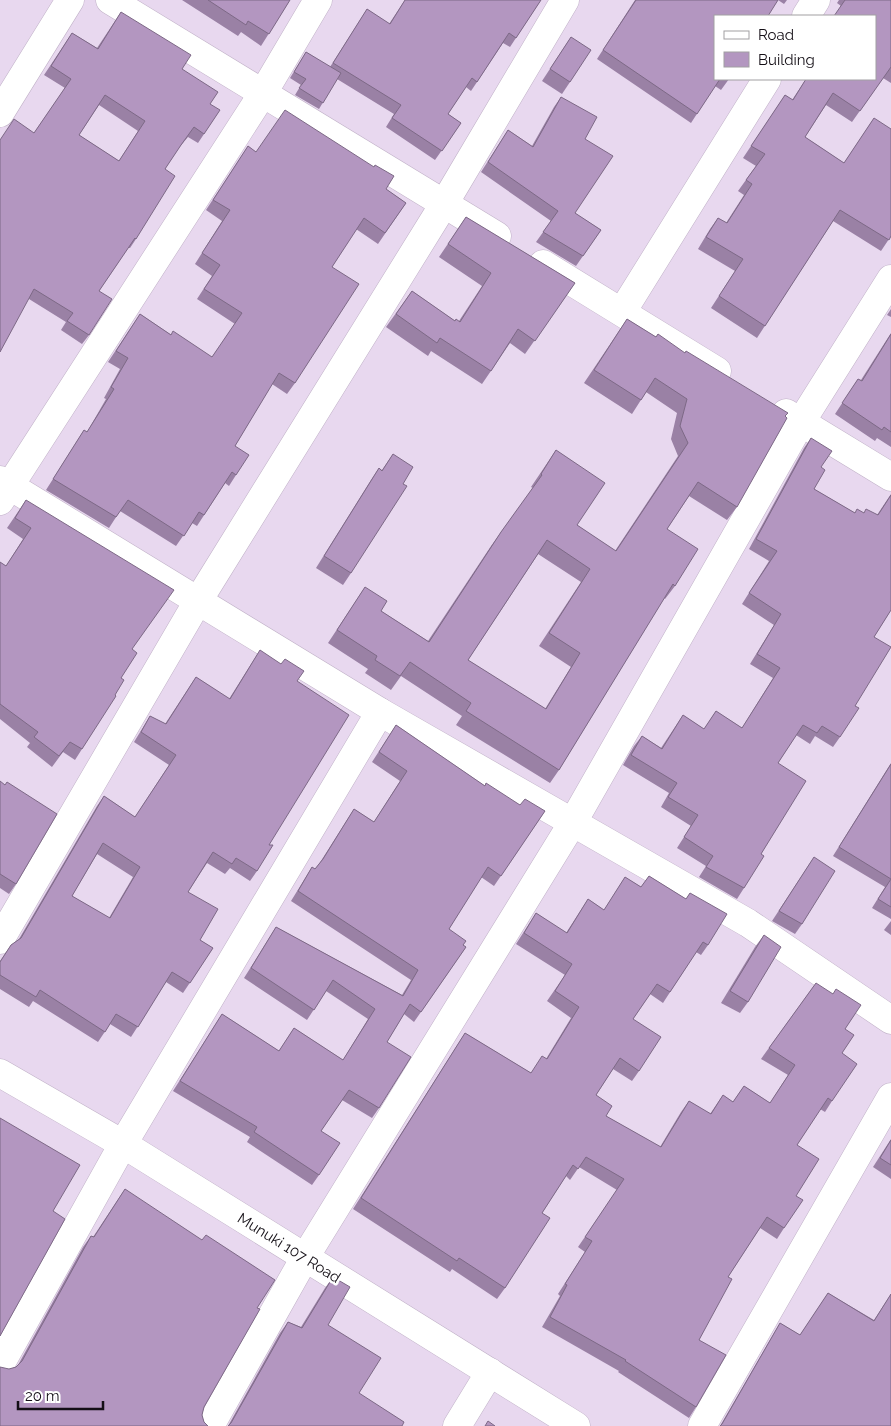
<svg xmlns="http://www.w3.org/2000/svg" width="891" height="1426" viewBox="0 0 891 1426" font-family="Raleway,sans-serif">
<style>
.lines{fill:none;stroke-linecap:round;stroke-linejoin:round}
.minor-casing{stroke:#c1b2c8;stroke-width:29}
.minor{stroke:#fff;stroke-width:28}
.wall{fill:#9a81a5;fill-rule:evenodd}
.building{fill:#b396c0;stroke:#7d6986;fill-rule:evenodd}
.labels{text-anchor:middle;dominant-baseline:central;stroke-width:5;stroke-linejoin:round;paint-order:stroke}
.street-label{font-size:15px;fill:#140f16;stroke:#fff}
</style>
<rect width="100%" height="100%" fill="#e8d8ef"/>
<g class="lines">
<defs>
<g id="minor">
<path d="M 110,0 L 497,236"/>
<path d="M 806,16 L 816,0"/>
<path d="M 0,113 L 70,0"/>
<path d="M 543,264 L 717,371"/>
<path d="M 622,312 L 767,79"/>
<path d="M 786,413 L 891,477"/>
<path d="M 0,480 L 380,712 L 748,923 L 891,1020"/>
<path d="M 0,501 L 263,93 L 318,0"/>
<path d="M 0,940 L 198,601 L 444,204 L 565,0"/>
<path d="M 0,1073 L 123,1144 L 576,1426"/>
<path d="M 0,1365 L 123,1144 L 380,712"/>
<path d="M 210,1426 L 304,1259 L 573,822 L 801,422 L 891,279"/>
<path d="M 457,1426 L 490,1372"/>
<path d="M 702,1426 L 891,1097"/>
</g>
</defs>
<!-- minor casing -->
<use href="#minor" class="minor-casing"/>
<!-- minor -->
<use href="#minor" class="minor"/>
</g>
<!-- wall -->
<g class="wall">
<path d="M 182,0 L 290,0 L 261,46 L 241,32 L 238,36 Z"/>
<path d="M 405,0 L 541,0 L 510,47 L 503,43 L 471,91 L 466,87 L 448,114 L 461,123 L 435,160 L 386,127 L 394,114 L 337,79 L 319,109 L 295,95 L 301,85 L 290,78 L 306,52 L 330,67 L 367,9 L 389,24 Z"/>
<path d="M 635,0 L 787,0 L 784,4 L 778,0 L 715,79 L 729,79 L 721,90 L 715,86 L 691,123 L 597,59 Z"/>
<path d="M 839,0 L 891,0 L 891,83 L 883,78 L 852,122 L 826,105 L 805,137 L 844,163 L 874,118 L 891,236 L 881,251 L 833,221 L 757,338 L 711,308 L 735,271 L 698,249 L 710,229 L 718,218 L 726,223 L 744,195 L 738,191 L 756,166 L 743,158 L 785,95 L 792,100 L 806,79 L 875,79 L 841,6 L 837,3 Z"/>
<path d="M 121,12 L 182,69 L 210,104 L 204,134 L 198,143 L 188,137 L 177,150 L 165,169 L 136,239 L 130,248 L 128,248 L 99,291 L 89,335 L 82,344 L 61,330 L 66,322 L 29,299 L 34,133 L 65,88 L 44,75 L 72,33 L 97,48 ZM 99,105 L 138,131 L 119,161 L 79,135 Z"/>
<path d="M 571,37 L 570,82 L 562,94 L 542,81 Z"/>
<path d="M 561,97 L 585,139 L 575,213 L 601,230 L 576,266 L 536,242 L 551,221 L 481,172 L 508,130 L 532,146 L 554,107 Z"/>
<path d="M 248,146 L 256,152 L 386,189 L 406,203 L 378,244 L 356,229 L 332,267 L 295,383 L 287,394 L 272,384 L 235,446 L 236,475 L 229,486 L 225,483 L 197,526 L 192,523 L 176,546 L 120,511 L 109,528 L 46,490 L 77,441 L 84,430 L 87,432 L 106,399 L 104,398 L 120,369 L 108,362 L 140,314 L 170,334 L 212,357 L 235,324 L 197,299 L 212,276 L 195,264 L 222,221 L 206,210 Z"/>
<path d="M 466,217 L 575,283 L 525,354 L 510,343 L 482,384 L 431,351 L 428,356 L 386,327 L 412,291 L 455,321 L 459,321 L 482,286 L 439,257 Z"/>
<path d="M 891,309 L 891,317 L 887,315 Z"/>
<path d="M 627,319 L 656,337 L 658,334 L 737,507 L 727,520 L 689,496 L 667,529 L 675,586 L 665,599 L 664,598 L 559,770 L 550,783 L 456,725 L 462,716 L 401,676 L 391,690 L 365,673 L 368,669 L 328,643 L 365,587 L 381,611 L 428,641 L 491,546 L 533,488 L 531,487 L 556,450 L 577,525 L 615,551 L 678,456 L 671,439 L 677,413 L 646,392 L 632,414 L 584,383 ZM 538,554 L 581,582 L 539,646 L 571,667 L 545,709 L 468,660 Z"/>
<path d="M 891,333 L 891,447 L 877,438 L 875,441 L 835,414 L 858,379 L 861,380 Z"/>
<path d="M 811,438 L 821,467 L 814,489 L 855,513 L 864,513 L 877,515 L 891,494 L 891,610 L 874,637 L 855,706 L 840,737 L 833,747 L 815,736 L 810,744 L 796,735 L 778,763 L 761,854 L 744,888 L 737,899 L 699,877 L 706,866 L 677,848 L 691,826 L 661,807 L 669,793 L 623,765 L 634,746 L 642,736 L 661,748 L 683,715 L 704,729 L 716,711 L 742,728 L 773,678 L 750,664 L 774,625 L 742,604 L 769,561 L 749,549 L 804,448 Z"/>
<path d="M 393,454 L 403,484 L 351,573 L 343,585 L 316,568 L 371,480 L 379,468 L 382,470 Z"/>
<path d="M 26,500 L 132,649 L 121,678 L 82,749 L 75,760 L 63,752 L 52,767 L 27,747 L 30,743 L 0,719 L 0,562 L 6,566 L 23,539 L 7,528 Z"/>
<path d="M 260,650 L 297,681 L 269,845 L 257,871 L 250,881 L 230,868 L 225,874 L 207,863 L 188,892 L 200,940 L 213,948 L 183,993 L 166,982 L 131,1037 L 110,1024 L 98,1042 L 33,1001 L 29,1007 L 0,989 L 0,961 L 11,945 L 19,939 L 97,806 L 104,796 L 135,817 L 169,765 L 134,742 L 150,716 L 165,724 L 196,677 L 229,699 ZM 97,854 L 133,877 L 109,918 L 72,896 Z"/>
<path d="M 396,725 L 485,786 L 520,805 L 545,811 L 494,886 L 481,877 L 449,929 L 463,945 L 466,947 L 414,1022 L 404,1014 L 387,1042 L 379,1108 L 372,1118 L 342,1100 L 321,1131 L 319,1175 L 312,1185 L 247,1142 L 250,1137 L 173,1091 L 222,1014 L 279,1051 L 294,1028 L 343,1060 L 368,1019 L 326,991 L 307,1020 L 244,978 L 276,927 L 402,995 L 411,980 L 291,901 L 312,867 L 315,869 L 319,864 L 354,809 L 374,822 L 400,781 L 372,762 Z"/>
<path d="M 891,763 L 891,919 L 872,908 L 885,887 L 833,856 Z"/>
<path d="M 0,781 L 16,884 L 9,894 L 0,888 Z"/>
<path d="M 814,857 L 802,924 L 795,934 L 772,921 Z"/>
<path d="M 649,876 L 686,899 L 690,893 L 708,945 L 701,955 L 696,952 L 663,1003 L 650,994 L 633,1019 L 639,1071 L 632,1081 L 613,1069 L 596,1095 L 606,1116 L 660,1147 L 681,1112 L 689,1101 L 710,1114 L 723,1095 L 733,1102 L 744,1086 L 770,1103 L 788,1075 L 761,1059 L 816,983 L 845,1029 L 842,1053 L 832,1101 L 825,1112 L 820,1109 L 797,1145 L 796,1196 L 784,1228 L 777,1239 L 760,1228 L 728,1277 L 699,1340 L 696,1407 L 689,1418 L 618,1372 L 619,1371 L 542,1327 L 560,1296 L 558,1294 L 585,1252 L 578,1247 L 617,1190 L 579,1167 L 570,1180 L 566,1176 L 542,1213 L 505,1288 L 497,1299 L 452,1269 L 450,1272 L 353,1209 L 465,1033 L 531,1073 L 546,1059 L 571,1018 L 547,1001 L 565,975 L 516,944 L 536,913 L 566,933 L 588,899 L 604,910 L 625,877 L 641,887 Z"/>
<path d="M 891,921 L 891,935 L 884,930 Z"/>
<path d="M 764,935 L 748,1002 L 740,1013 L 721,1003 L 755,947 Z"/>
<path d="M 891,1139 L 891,1179 L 873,1167 Z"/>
<path d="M 125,1189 L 257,1308 L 204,1407 L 202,1415 L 204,1422 L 9,1369 L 16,1367 L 18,1365 L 83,1247 L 91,1236 L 93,1237 Z"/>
<path d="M 333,1277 L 328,1325 L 359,1393 L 228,1426 L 280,1333 L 288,1322 L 301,1327 L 325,1288 Z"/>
<path d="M 828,1293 L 874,1320 L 891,1294 L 891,1426 L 720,1426 L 774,1333 L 780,1323 L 800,1335 Z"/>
</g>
<!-- building -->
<g class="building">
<path d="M 208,0 L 290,0 L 269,34 L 248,21 L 246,25 Z"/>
<path d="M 405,0 L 541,0 L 516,38 L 509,33 L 477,82 L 472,78 L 448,114 L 461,123 L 442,151 L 392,118 L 401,105 L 333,63 L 367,9 L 390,24 Z"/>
<path d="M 636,0 L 778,0 L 768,16 L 715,16 L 715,79 L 720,79 L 697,114 L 603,50 Z"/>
<path d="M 845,0 L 891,0 L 891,67 L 860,111 L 833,93 L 805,137 L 844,163 L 874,118 L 891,129 L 891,236 L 889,240 L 840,210 L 765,326 L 719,296 L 743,259 L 706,237 L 718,218 L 727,223 L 752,184 L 746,180 L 765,154 L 751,146 L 785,95 L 793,100 L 806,79 L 875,79 L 875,16 L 834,16 Z"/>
<path d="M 121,12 L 191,55 L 182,69 L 218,92 L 210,104 L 220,110 L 204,134 L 194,127 L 181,145 L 165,169 L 175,176 L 136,239 L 135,238 L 99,291 L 112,299 L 89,335 L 67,321 L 73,313 L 34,289 L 0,352 L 0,140 L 14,119 L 34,133 L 71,79 L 51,66 L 72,33 L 98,49 ZM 105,95 L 145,121 L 119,161 L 79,135 Z"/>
<path d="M 571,37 L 591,50 L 570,82 L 550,69 Z"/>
<path d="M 306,52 L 341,73 L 323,103 L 299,88 L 306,79 L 294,72 Z"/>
<path d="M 561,97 L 597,117 L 585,139 L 613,156 L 575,213 L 601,230 L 583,256 L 543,232 L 558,211 L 488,162 L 508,130 L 533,147 Z"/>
<path d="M 285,110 L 374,167 L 375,165 L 394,176 L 386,189 L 406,203 L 385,233 L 364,218 L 332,267 L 359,284 L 295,383 L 279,373 L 235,446 L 249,455 L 236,475 L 232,472 L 204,515 L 199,512 L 184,536 L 128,500 L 116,517 L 53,479 L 84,430 L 87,432 L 114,389 L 111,387 L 128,358 L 116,351 L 140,314 L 171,335 L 173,331 L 212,357 L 242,313 L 204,289 L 220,265 L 202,253 L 230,210 L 213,200 L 248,146 L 256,152 Z"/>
<path d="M 466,217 L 575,283 L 535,341 L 518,329 L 491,371 L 440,338 L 437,343 L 396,314 L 412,291 L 455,321 L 456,319 L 460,322 L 491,273 L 448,244 Z"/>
<path d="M 627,319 L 656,337 L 658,334 L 685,353 L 686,351 L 788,413 L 785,416 L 787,418 L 737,507 L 698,482 L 667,529 L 698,549 L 675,586 L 673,584 L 559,770 L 466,711 L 471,703 L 410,662 L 400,676 L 375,660 L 377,656 L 337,630 L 365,587 L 387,601 L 381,611 L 429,642 L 501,532 L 542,475 L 541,474 L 556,450 L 605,483 L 577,525 L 616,551 L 688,443 L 680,426 L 687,399 L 655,378 L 641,400 L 594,370 ZM 547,540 L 590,569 L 549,633 L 580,653 L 546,709 L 468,660 Z"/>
<path d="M 891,334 L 891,432 L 884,427 L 882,430 L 842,403 L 858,379 L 862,381 Z"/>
<path d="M 811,438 L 832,451 L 821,467 L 825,470 L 814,489 L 855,513 L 857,509 L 864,513 L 866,509 L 878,515 L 891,495 L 891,610 L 874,637 L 891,647 L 855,706 L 859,708 L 840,737 L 822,726 L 817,733 L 803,725 L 778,763 L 806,781 L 761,854 L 764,856 L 744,888 L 706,867 L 713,856 L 684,837 L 698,815 L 668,797 L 677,783 L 631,755 L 642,736 L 662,749 L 683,715 L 704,729 L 716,711 L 742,728 L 780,668 L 757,654 L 781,614 L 749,593 L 777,551 L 756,539 Z"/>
<path d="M 393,454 L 413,467 L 403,484 L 407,486 L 351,573 L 324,556 L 379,468 L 382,471 Z"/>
<path d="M 26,500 L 174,590 L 132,649 L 137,653 L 121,678 L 124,680 L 115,695 L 116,696 L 82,749 L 70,742 L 59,756 L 34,737 L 38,732 L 0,704 L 0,562 L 6,566 L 31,528 L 15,518 Z"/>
<path d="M 260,650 L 281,664 L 285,659 L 304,671 L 297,681 L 349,715 L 269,845 L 273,845 L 257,871 L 236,858 L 232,864 L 213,852 L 188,892 L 218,909 L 200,940 L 213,948 L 190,983 L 172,972 L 138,1027 L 116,1014 L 105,1032 L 40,990 L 36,997 L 0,975 L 0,962 L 11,945 L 21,938 L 104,796 L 135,817 L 176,755 L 141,732 L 150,716 L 166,724 L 196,677 L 230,699 ZM 103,843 L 140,867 L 110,918 L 72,896 Z"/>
<path d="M 396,725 L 485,786 L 486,783 L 520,805 L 525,799 L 545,811 L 501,876 L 488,867 L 449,929 L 466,941 L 463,945 L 466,947 L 421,1012 L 410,1004 L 387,1042 L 411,1057 L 379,1108 L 349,1090 L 321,1131 L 340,1143 L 319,1175 L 254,1132 L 257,1127 L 180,1081 L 222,1014 L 279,1051 L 294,1028 L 343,1060 L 375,1009 L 333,980 L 314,1010 L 251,968 L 276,927 L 403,996 L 418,970 L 298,891 L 312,867 L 315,869 L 323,859 L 354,809 L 374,822 L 407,771 L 379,752 Z"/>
<path d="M 891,764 L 891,907 L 878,899 L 891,879 L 839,847 Z"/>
<path d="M 0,781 L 5,785 L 7,782 L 57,814 L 16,884 L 0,874 Z"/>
<path d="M 814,857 L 835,871 L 802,924 L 779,911 Z"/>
<path d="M 649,876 L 686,899 L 690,893 L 727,914 L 708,945 L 703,942 L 670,992 L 657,984 L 633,1019 L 661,1037 L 639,1071 L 620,1058 L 596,1095 L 612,1106 L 606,1116 L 661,1147 L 689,1101 L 711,1114 L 723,1095 L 733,1102 L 744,1086 L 770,1103 L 795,1065 L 769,1048 L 816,983 L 833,994 L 836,989 L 861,1005 L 845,1029 L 854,1035 L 842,1053 L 857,1064 L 832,1101 L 828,1098 L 797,1145 L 819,1159 L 796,1196 L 803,1200 L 784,1228 L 767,1217 L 728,1277 L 732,1279 L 699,1340 L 726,1355 L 696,1407 L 625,1361 L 626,1360 L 550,1317 L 567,1285 L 565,1284 L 592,1241 L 585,1237 L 624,1179 L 586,1157 L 578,1169 L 573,1165 L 542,1213 L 550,1218 L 505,1288 L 459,1258 L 457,1261 L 361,1198 L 465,1033 L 531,1073 L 542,1056 L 547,1059 L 579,1007 L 555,991 L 572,964 L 524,933 L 536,913 L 567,933 L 588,899 L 604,910 L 625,877 L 641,887 Z"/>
<path d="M 764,935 L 781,947 L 748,1002 L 730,991 Z"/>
<path d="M 0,1118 L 80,1165 L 53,1211 L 65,1219 L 0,1336 Z"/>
<path d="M 891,1140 L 891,1165 L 880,1158 Z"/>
<path d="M 125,1189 L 202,1240 L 206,1235 L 275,1280 L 257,1308 L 260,1309 L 204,1407 L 202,1415 L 204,1422 L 208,1426 L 0,1426 L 0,1367 L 9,1369 L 16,1367 L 22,1361 L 91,1236 L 94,1237 Z"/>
<path d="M 333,1277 L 350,1287 L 328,1325 L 381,1358 L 359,1393 L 404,1422 L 402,1426 L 228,1426 L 231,1423 L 288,1322 L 302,1328 Z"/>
<path d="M 828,1293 L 874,1321 L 891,1294 L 891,1426 L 720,1426 L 722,1424 L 780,1323 L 800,1335 Z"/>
<path d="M 488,1421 L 495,1426 L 485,1426 Z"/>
</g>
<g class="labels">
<!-- street labels -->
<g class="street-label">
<text transform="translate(289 1248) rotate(32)">Munuki 107 Road</text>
</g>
</g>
<!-- legend -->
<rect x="714" y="15" width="162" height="65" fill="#ffffff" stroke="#a19fa2"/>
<rect x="724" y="31" width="25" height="8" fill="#ffffff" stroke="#a19fa2"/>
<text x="758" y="40" font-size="15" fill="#140f16">Road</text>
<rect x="724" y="52" width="25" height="15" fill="#b396c0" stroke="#a19fa2"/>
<text x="758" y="65" font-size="15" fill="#140f16">Building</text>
<!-- scale -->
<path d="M18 1401v8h85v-8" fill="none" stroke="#140f16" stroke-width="2.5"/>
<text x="25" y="1401" font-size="15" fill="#140f16" stroke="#ffffff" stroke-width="4" paint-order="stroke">20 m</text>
</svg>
